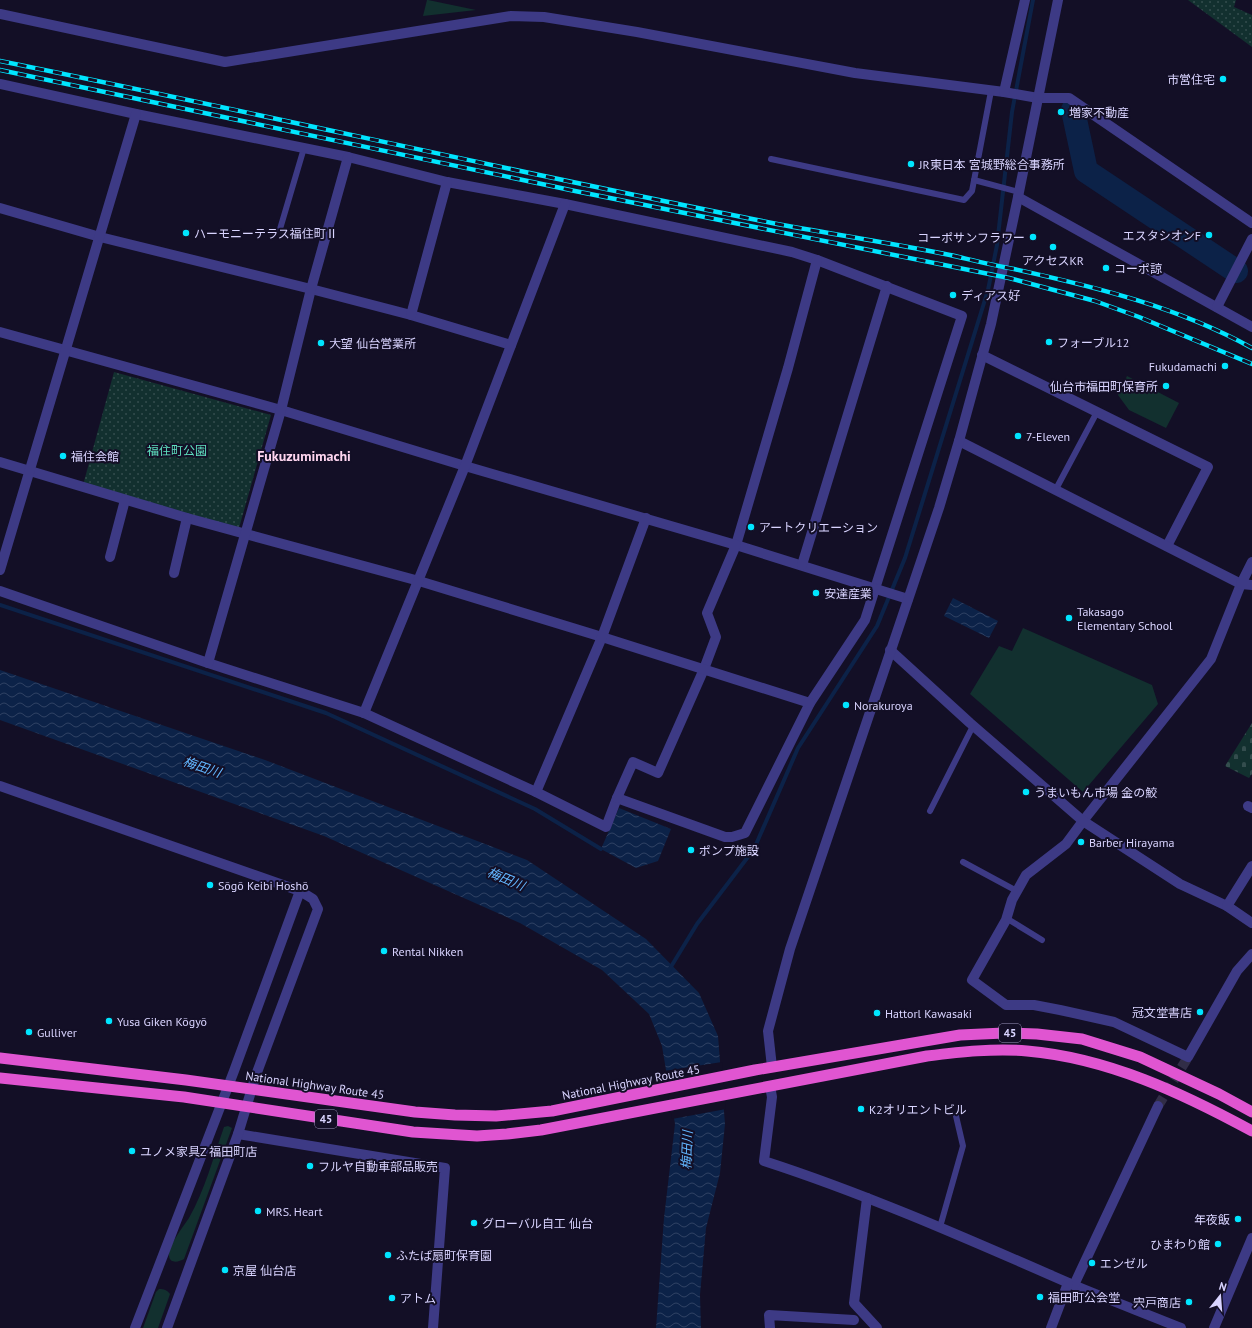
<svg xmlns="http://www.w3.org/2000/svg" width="1252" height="1328" viewBox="0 0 1252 1328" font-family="'PT Sans','Noto Sans JP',sans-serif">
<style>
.green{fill:#12302f}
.cemetery{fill:url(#cemetery-stones)}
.park{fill:url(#park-dots)}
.water{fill:url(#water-waves)}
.pier{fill:#130f26}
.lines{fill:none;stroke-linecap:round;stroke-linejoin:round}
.stream{stroke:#0c2248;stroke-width:4}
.river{stroke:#0c2248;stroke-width:24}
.minor-tunnel{stroke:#312d47;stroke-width:10;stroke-dasharray:10 5;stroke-linecap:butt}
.service{stroke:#3d3a85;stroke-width:6}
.minor{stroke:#3d3a85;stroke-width:10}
.tertiary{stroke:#3d3a85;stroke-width:10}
.trunk{stroke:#e055d1;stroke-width:11}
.rail-casing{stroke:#00e5ff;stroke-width:4.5}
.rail{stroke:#130f26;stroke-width:3;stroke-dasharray:9;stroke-linecap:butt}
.poi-dot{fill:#00e5ff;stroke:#130f26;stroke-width:1.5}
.labels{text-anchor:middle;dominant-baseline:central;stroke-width:4;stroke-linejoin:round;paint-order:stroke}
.shield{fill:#130f26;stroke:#9e99be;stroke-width:1}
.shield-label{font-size:11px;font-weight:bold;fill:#d9d4ff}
.poi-label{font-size:12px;fill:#d9d4ff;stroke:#130f26;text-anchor:start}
.park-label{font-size:12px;fill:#5fe0c0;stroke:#130f26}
.street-label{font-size:12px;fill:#d9d4ff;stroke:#130f26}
.water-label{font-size:13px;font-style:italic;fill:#62b6ff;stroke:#130f26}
.quarter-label{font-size:14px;font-weight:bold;fill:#ffd6f0;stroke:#130f26}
</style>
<defs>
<pattern id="cemetery-stones" width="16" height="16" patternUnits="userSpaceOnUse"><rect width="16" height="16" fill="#12302f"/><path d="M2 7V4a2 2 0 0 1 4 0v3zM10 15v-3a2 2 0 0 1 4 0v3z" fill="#344d4e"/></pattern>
<pattern id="park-dots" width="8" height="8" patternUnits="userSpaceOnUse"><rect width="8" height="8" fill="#12302f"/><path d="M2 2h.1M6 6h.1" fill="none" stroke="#344d4e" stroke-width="1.8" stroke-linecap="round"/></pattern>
<pattern id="water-waves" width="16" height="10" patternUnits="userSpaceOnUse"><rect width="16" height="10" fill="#0c2248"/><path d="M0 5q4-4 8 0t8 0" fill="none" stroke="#2f4163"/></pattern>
</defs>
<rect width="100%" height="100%" fill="#130f26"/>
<!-- green -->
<g class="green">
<path d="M 427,0 L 428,0 L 476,10 L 423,16 Z"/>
<path d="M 1127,376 L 1179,403 L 1166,428 L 1129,410 L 1118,395 Z"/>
<path d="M 1023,628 L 1152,685 L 1158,704 L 1083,792 L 970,694 L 999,646 L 1012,651 Z"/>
<path d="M 228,1126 L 232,1128 L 184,1259 C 179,1262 170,1264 169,1256 C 168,1246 183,1227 189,1218 C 205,1190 213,1158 224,1127 Z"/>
<path d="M 159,1289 C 164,1289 167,1290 170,1294 L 169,1297 L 158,1328 L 143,1328 L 156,1292 Z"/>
</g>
<!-- cemetery -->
<path class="cemetery" d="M 1252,723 L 1252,774 L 1249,778 L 1225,766 Z"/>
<!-- park -->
<g class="park">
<path d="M 1188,0 L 1236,0 L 1234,7 L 1252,15 L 1252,47 Z"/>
<path d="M 114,372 L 271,415 L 239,528 L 83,485 Z"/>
</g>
<!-- water -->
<g class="water">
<path d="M 953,598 L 998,621 L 989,638 L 944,616 Z"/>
<path d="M 0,670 L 265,760 L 527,860 L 646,939 L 699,993 L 718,1036 L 725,1124 L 720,1173 L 706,1228 L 700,1295 L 701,1328 L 656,1328 L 664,1218 L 675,1124 L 662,1046 L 649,1014 L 602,970 L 520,923 L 324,836 L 0,720 Z"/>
<path d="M 619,808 L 671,829 L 658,861 L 636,868 L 601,849 Z"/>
</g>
<!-- pier -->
<path class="pier" d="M 722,1062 L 726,1109 L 672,1119 L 664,1071 Z"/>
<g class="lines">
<!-- stream -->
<g class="stream">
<path d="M 0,605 L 326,713 L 535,809 L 601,849"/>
<path d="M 669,970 L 697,924 L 754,849 L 798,748 L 877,626 L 905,558 L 988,290 L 997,245 L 1012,112 L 1033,0"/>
</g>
<!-- river -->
<path class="river" d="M 1073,110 L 1086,171 L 1236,271"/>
<!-- minor-tunnel -->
<path class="minor-tunnel" d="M 1158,1106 L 1188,1057"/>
<!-- service -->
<g class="service">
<path d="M 771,159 L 964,200 L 972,191 L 991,91"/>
<path d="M 974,180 L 1019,192"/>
<path d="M 280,229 L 304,148"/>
<path d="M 1056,489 L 1097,412"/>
<path d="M 930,811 L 973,726"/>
<path d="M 963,862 L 1017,891"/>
<path d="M 1006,918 L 1042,940"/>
<path d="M 940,1227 L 963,1146 L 956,1116"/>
</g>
<!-- minor -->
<g class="minor">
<path d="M 0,14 L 225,62 L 511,16 L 544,17 L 637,32 L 855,73 L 1004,92 L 1038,98 L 1069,98 L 1252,223"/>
<path d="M 0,84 L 136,114 L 348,157 L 447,182 L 565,204 L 792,252 L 817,260 L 962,316 L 865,620 L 810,703 L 745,833 L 732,837 L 725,837 L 617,798 L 606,827 L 536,792 L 364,713 L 208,663 L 0,591"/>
<path d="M 1004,92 L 1025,0"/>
<path d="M 1018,197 L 1252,327"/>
<path d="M 0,208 L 100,237 L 311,289 L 411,315 L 511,345"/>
<path d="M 817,260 L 788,368 L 736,545 L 908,599"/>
<path d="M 1217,307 L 1252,239"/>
<path d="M 411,315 L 447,182"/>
<path d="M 0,332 L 281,410 L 465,466 L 736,545 L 707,613 L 716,637 L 704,669 L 658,773 L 633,762 L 617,798"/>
<path d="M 982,355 L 1208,467 L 1167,546"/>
<path d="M 959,441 L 1241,584 L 1211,659 L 1083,821 L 1066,844 L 1026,875 L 1012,900 L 1006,920 L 972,980 L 1006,1005 L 1034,1005 L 1060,1010 L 1114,1022 L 1188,1057 L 1237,971 L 1252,954"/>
<path d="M 0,462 L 187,518 L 419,581 L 602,637 L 810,703"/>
<path d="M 110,557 L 125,500"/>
<path d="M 1252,562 L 1241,584 L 1252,585"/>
<path d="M 802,565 L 887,286"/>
<path d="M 0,570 L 136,114"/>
<path d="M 174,573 L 187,518"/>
<path d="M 890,650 L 970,723 L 1083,821 L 1180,884 L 1227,906 L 1252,923"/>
<path d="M 208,663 L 281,410 L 311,289 L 348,157"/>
<path d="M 364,713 L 465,466 L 565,204"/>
<path d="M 0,786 L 300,891"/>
<path d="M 536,792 L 602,637 L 646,518"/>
<path d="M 1248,806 L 1252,808"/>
<path d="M 1227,906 L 1252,866"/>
<path d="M 772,1067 L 768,1031 L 790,949 L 939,508 L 959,441 L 991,324 L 1018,197 L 1058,0"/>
<path d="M 770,1086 L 772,1097 L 764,1161 C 869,1195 970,1240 1071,1284 C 1107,1299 1144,1313 1181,1328"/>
<path d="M 238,1134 L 445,1168 L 433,1328"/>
<path d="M 867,1198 L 854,1303 L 877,1328"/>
<path d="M 1074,1285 L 1158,1106"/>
<path d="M 770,1328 L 769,1315 L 854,1320"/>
<path d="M 1051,1328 L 1068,1283"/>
<path d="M 1214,1328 L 1252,1238"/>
</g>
<!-- tertiary -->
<path class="tertiary" d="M 135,1328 L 234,1071 L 300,891 L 313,899 L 318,909 L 256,1075 L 238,1134 L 167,1328"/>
<!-- trunk -->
<g class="trunk">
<path d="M 0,1058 L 186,1080 L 415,1112 L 455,1115 L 496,1116 L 552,1111 L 755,1070 L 960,1035 L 1004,1033 L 1037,1034 L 1082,1039 L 1140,1057 L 1219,1094 L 1252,1112"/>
<path d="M 0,1078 L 184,1097 L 413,1132 L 477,1136 L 507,1134 L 541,1130 L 927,1056 C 960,1052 994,1048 1027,1051 C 1108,1058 1182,1093 1252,1131"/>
</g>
<defs>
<g id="rail">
<path d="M 0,61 C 258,113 514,172 772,223 C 831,234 891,243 950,255 C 972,260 992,265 1014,269 C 1096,287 1178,307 1252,348"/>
<path d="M 0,70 L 575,191 L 1009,278 L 1095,301 L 1139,317 L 1252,364"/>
</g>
</defs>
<!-- rail casing -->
<use href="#rail" class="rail-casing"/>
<!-- rail -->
<use href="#rail" class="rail"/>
</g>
<!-- markers -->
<g class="poi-dot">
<circle cx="1223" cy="79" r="4"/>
<circle cx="1061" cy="112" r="4"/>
<circle cx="911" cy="164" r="4"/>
<circle cx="186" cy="233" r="4"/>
<circle cx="1209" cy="235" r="4"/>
<circle cx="1033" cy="237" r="4"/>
<circle cx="1053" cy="247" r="4"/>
<circle cx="1106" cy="268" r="4"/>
<circle cx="953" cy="295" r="4"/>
<circle cx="1049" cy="342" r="4"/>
<circle cx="321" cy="343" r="4"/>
<circle cx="1225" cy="366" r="4"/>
<circle cx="1166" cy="386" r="4"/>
<circle cx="1018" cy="436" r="4"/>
<circle cx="63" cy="456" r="4"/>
<circle cx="751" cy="527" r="4"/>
<circle cx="816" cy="593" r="4"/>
<circle cx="1069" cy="618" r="4"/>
<circle cx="846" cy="705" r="4"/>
<circle cx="1026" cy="792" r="4"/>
<circle cx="1081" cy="842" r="4"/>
<circle cx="691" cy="850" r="4"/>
<circle cx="210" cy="885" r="4"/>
<circle cx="384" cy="951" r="4"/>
<circle cx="1200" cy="1012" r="4"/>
<circle cx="877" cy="1013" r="4"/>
<circle cx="109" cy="1021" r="4"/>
<circle cx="29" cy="1032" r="4"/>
<circle cx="861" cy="1109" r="4"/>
<circle cx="132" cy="1151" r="4"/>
<circle cx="310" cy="1166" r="4"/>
<circle cx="258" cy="1211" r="4"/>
<circle cx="1238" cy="1219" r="4"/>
<circle cx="474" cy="1223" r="4"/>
<circle cx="1218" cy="1244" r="4"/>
<circle cx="388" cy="1255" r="4"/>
<circle cx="1092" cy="1263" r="4"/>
<circle cx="225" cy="1270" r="4"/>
<circle cx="1040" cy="1297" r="4"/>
<circle cx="392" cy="1298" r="4"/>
<circle cx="1189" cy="1302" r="4"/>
</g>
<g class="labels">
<!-- shield labels -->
<g class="shield">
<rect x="999" y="1024" width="22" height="18" rx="3"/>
<rect x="315" y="1110" width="22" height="18" rx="3"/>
</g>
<g class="shield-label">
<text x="1010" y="1033">45</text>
<text x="326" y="1119">45</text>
</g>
<!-- poi labels -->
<g class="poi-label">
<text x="1215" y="79" text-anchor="end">市営住宅</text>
<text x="1069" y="112">増家不動産</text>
<text x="919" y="164">JR東日本 宮城野総合事務所</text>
<text x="194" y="233">ハーモニーテラス福住町Ⅱ</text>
<text x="1201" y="235" text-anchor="end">エスタシオンF</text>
<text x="1025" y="237" text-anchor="end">コーポサンフラワー</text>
<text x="1053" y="260" text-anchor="middle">アクセスKR</text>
<text x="1114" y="268">コーポ諒</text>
<text x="961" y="295">ディアス好</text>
<text x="1057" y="342">フォーブル12</text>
<text x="329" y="343">大望 仙台営業所</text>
<text x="1217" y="366" text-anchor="end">Fukudamachi</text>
<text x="1158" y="386" text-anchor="end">仙台市福田町保育所</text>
<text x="1026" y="436">7-Eleven</text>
<text x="71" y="456">福住会館</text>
<text x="759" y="527">アートクリエーション</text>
<text x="824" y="593">安達産業</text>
<text x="1077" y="611">Takasago<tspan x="1077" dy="14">Elementary School</tspan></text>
<text x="854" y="705">Norakuroya</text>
<text x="1034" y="792">うまいもん市場 金の鮫</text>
<text x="1089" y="842">Barber Hirayama</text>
<text x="699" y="850">ポンプ施設</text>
<text x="218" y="885">Sōgō Keibi Hoshō</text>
<text x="392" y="951">Rental Nikken</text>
<text x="1192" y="1012" text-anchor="end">冠文堂書店</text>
<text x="885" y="1013">Hattorl Kawasaki</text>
<text x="117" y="1021">Yusa Giken Kōgyō</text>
<text x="37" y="1032">Gulliver</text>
<text x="869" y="1109">K2オリエントビル</text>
<text x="140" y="1151">ユノメ家具Z 福田町店</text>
<text x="318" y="1166">フルヤ自動車部品販売</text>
<text x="266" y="1211">MRS. Heart</text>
<text x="1230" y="1219" text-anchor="end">年夜飯</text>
<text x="482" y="1223">グローバル自工 仙台</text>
<text x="1210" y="1244" text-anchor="end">ひまわり館</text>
<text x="396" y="1255">ふたば扇町保育園</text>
<text x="1100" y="1263">エンゼル</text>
<text x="233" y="1270">京屋 仙台店</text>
<text x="1048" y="1297">福田町公会堂</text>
<text x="400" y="1298">アトム</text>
<text x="1181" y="1302" text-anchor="end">宍戸商店</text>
</g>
<!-- park labels -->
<g class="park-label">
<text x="177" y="450">福住町公園</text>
</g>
<!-- street labels -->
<g class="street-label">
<text transform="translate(631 1082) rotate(-11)">National Highway Route 45</text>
<text transform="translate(315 1085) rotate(8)">National Highway Route 45</text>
</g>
<!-- water labels -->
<g class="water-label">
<text transform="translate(202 767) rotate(19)">梅田川</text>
<text transform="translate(506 879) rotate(23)">梅田川</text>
<text transform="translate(687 1150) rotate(-88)">梅田川</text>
</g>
<!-- quarter labels -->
<g class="quarter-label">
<text x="304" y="456">Fukuzumimachi</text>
</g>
</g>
<!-- north arrow -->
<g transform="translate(1220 1296) rotate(17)" stroke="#130f26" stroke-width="3" paint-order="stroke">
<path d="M0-3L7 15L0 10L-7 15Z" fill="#d9d4ff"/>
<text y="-6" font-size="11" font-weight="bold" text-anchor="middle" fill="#d9d4ff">N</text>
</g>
</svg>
